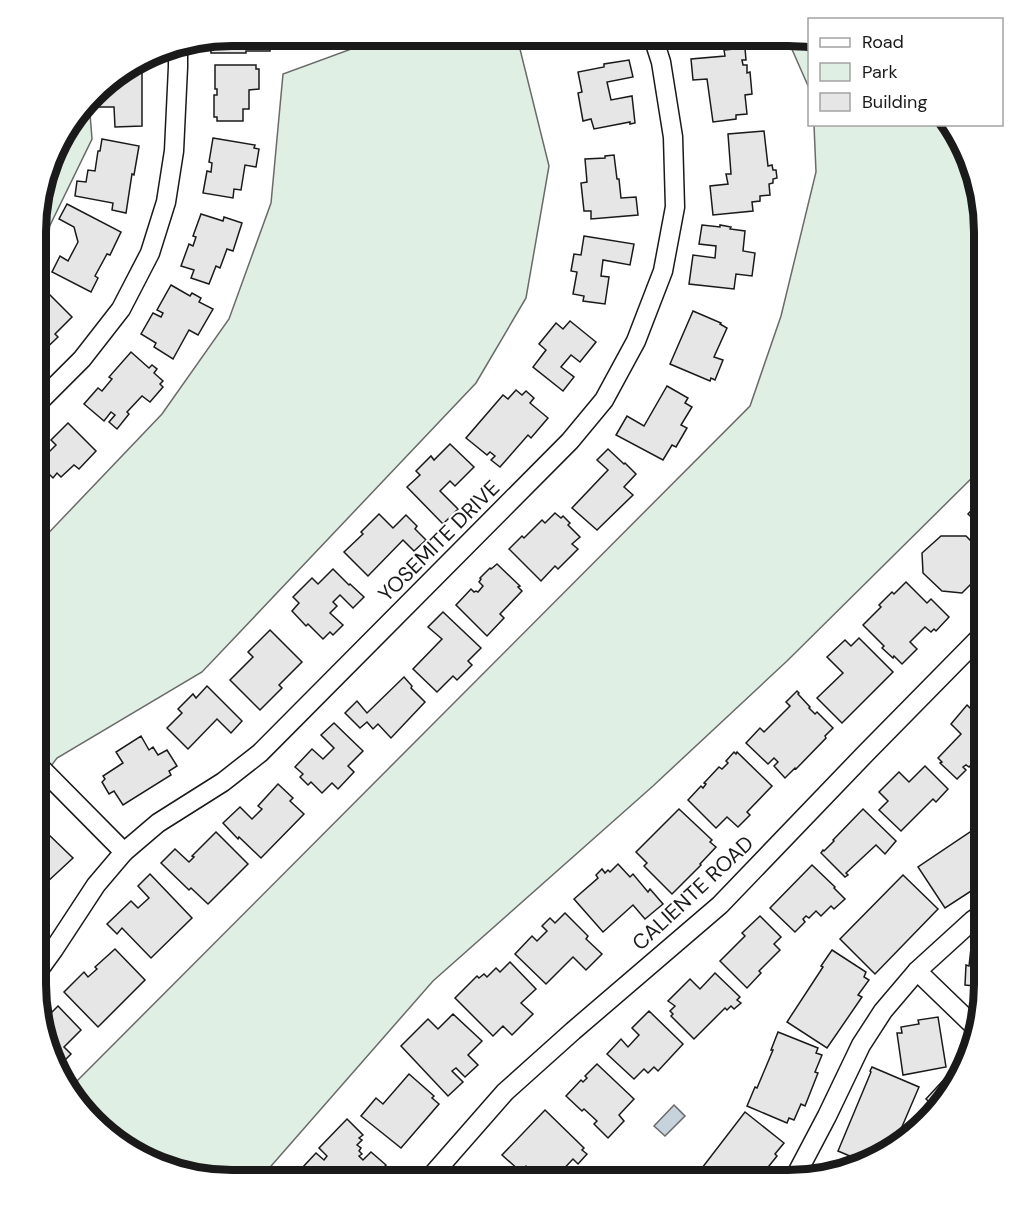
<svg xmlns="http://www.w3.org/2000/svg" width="1021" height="1217" viewBox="0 0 1021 1217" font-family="'DM Sans',sans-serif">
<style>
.green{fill:#e0efe3;stroke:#6a6a6a;stroke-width:1.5}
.water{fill:#c6d2dc;stroke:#6a6a6a;stroke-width:1.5}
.building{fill:#e6e6e6;stroke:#1a1a1a;stroke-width:1.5}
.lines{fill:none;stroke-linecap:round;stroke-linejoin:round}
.minor-casing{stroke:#1a1a1a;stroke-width:21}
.minor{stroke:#fff;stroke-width:18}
.labels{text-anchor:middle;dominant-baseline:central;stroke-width:4.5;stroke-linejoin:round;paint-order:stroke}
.street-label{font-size:21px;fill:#1a1a1a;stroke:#fff}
.rim{fill:none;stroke:#1a1a1a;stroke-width:8}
</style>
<rect width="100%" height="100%" fill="#fff"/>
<!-- green -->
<g class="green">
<path d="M 376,36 L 517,37 L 549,166 L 526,298 L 476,383 L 202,672 L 57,758 L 36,786 L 37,545 L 162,414 L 229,319 L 271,203 L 283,74 L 376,40 Z"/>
<path d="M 787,38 L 809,38 L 809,88 Z"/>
<path d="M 89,101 L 92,139 L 38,250 L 38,206 L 62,134 Z"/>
<path d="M 814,125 L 950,125 L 959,134 L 985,232 L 985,465 L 787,661 L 653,786 L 433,981 L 258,1181 L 219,1181 L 134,1155 L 69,1089 L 750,406 L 781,316 L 816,172 Z"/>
</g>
<!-- water -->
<path class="water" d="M 674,1105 L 685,1116 L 665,1136 L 654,1126 Z"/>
<!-- building -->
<g class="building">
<path d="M 232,36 L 270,36 L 270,51 L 246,51 L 246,53 L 211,53 L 210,40 Z"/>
<path d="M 745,48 L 746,60 L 742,60 L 743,65 L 747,65 L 747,73 L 750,72 L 752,94 L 745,95 L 747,114 L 736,115 L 736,119 L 713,122 L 707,79 L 693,80 L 691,59 L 725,56 L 724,50 Z"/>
<path d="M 629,60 L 633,77 L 607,82 L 611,100 L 632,96 L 635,123 L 630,124 L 630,122 L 594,129 L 591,119 L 583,121 L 578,93 L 582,92 L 578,72 L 604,67 L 604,64 Z"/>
<path d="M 136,65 L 142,65 L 142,126 L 115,127 L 114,107 L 97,107 L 96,93 L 103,84 Z"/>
<path d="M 215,65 L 256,65 L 256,69 L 259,69 L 259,89 L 249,90 L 249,109 L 243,109 L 243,121 L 217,121 L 217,117 L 214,117 L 214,95 L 217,95 L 217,89 L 215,89 Z"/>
<path d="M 764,131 L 768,166 L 772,165 L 773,170 L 776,170 L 777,178 L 773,179 L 773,183 L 769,184 L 770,195 L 760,196 L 760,201 L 752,202 L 753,211 L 713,215 L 710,186 L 728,184 L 726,174 L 731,174 L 728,134 Z"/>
<path d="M 213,138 L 255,145 L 254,148 L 259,149 L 256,167 L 245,165 L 241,190 L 234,189 L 233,198 L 203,193 L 207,171 L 211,172 L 212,163 L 209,162 Z"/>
<path d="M 102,139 L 139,146 L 134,175 L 132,174 L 126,213 L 112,210 L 113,203 L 75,196 L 77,181 L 86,182 L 88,170 L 95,171 L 98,151 L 100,151 Z"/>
<path d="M 614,155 L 617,179 L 619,179 L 621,198 L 636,197 L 638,215 L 591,219 L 591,211 L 584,211 L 581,183 L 587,182 L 585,159 L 605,158 L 605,156 Z"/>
<path d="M 67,204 L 121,232 L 110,255 L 107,254 L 95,276 L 98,278 L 91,292 L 52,272 L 60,256 L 68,261 L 78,242 L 74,227 L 59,219 Z"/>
<path d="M 201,214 L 223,221 L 224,217 L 242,223 L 233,251 L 227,249 L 220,268 L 216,266 L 209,284 L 191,278 L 194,270 L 181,266 L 189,244 L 193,246 L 196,237 L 193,236 Z"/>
<path d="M 702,225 L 720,227 L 720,225 L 731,227 L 730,229 L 745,231 L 743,251 L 755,253 L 752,276 L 736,274 L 734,289 L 689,284 L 693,255 L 715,258 L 716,246 L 699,244 Z"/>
<path d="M 584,236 L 634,244 L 630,265 L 603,260 L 601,276 L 609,277 L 605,304 L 583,301 L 584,296 L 573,294 L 577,272 L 571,271 L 574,254 L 581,255 Z"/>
<path d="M 38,283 L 72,317 L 55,334 L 58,337 L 37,357 Z"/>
<path d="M 171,285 L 190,296 L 192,293 L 201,298 L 199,302 L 213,309 L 198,335 L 189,330 L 173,359 L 154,347 L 156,343 L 141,334 L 153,313 L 161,317 L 163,313 L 157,310 Z"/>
<path d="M 693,311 L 721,323 L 720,324 L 727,328 L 714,357 L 723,360 L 715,380 L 711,378 L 710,381 L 670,364 Z"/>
<path d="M 570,321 L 596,342 L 580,362 L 571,355 L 561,367 L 574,377 L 563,391 L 533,367 L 546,350 L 539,344 L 556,323 L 563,329 Z"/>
<path d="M 131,352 L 149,368 L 152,365 L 157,369 L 154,373 L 163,381 L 160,384 L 163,387 L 150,402 L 142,396 L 127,412 L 129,414 L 117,429 L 109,422 L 115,415 L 111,412 L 104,421 L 84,404 L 98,388 L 102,391 L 112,379 L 109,377 Z"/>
<path d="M 667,386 L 688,398 L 685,403 L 692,407 L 681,425 L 687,428 L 676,447 L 672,445 L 663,460 L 616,435 L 627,416 L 644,426 Z"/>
<path d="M 516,390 L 522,395 L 526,391 L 534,398 L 530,403 L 548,418 L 531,438 L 528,435 L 500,467 L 491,460 L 495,456 L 490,452 L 487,455 L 466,438 L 503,395 L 508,399 Z"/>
<path d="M 68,423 L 96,451 L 79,469 L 74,465 L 61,477 L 57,473 L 53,478 L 49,474 L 44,478 L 37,471 L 37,448 L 42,443 L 50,451 L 56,445 L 51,440 Z"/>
<path d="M 450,444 L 474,467 L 455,486 L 450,481 L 440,491 L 458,509 L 443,524 L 407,487 L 420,475 L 416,471 L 431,456 L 434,460 Z"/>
<path d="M 608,449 L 624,464 L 625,463 L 636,474 L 624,487 L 633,495 L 597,530 L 572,508 L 608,470 L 597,460 Z"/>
<path d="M 985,496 L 985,530 L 968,514 Z"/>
<path d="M 555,513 L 561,518 L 563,516 L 570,523 L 568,525 L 580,537 L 572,544 L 578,549 L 558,569 L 555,566 L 541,581 L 509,549 L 522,536 L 524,538 L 542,520 L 545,523 Z"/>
<path d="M 379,514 L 393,528 L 406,515 L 417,526 L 415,529 L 426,540 L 414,551 L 403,540 L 368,576 L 344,552 L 363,534 L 361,532 Z"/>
<path d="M 941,536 L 966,536 L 970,540 L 973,536 L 983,547 L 978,552 L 982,557 L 985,557 L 985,574 L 979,574 L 979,576 L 962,593 L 942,591 L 923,573 L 922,553 Z"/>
<path d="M 497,564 L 520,586 L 518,587 L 522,591 L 500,614 L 504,618 L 487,636 L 456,605 L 471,589 L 474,592 L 476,591 L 478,592 L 483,586 L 479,582 L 481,579 L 480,578 L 490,568 L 491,569 Z"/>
<path d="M 333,569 L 349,585 L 350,584 L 364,597 L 353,608 L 340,595 L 333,602 L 337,606 L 330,613 L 343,625 L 333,635 L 330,632 L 323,639 L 308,624 L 306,626 L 292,611 L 299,603 L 293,597 L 312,578 L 318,584 Z"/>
<path d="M 906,582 L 927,603 L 931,599 L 949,617 L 936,631 L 934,629 L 931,632 L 925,627 L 910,642 L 917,649 L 902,664 L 894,656 L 893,658 L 882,648 L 884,646 L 863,625 L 881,607 L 879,605 L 892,592 L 894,594 Z"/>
<path d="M 443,612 L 481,648 L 468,661 L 472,665 L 457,680 L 453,676 L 437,692 L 413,669 L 442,639 L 428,627 Z"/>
<path d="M 270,630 L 302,662 L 279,685 L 282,688 L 260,710 L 230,680 L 253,657 L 248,652 Z"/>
<path d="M 859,638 L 893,672 L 842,723 L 817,698 L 843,673 L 827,657 L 845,640 L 851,646 Z"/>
<path d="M 404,677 L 412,686 L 411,688 L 425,702 L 391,738 L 378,724 L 373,729 L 367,722 L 360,728 L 345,713 L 357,701 L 367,713 Z"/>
<path d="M 207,686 L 242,721 L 231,733 L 217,719 L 188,749 L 167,728 L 182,713 L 178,709 L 193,694 L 196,698 Z"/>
<path d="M 797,691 L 799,693 L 798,694 L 810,707 L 809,708 L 815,714 L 817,712 L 833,728 L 825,736 L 826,738 L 796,769 L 795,768 L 785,778 L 774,766 L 778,762 L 774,758 L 768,764 L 746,743 L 760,728 L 764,732 L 790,706 L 786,702 Z"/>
<path d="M 967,705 L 985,723 L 985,751 L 969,767 L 966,765 L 963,767 L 966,770 L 957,779 L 940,763 L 942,762 L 938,758 L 961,734 L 951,724 Z"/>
<path d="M 334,723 L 363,751 L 348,766 L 354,772 L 338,789 L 332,783 L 322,793 L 311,782 L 308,785 L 300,777 L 303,774 L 295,767 L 312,749 L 323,759 L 334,748 L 321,735 Z"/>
<path d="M 141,736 L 149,750 L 153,747 L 158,755 L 167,750 L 177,766 L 169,771 L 171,775 L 123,805 L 114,791 L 109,794 L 102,782 L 105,779 L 103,776 L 123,763 L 116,752 Z"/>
<path d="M 734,752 L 736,754 L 737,752 L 772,786 L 747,812 L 750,815 L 738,827 L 727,817 L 716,828 L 688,800 L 701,786 L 703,788 L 706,784 L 704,783 L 719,767 L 722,769 L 728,763 L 726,761 Z"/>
<path d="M 925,766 L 948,789 L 936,802 L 933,799 L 901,831 L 879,810 L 888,801 L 879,792 L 899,772 L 909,782 Z"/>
<path d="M 278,784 L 293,798 L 290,801 L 304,814 L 261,858 L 239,837 L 238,839 L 223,823 L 240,807 L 252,819 L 262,809 L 258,806 Z"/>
<path d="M 679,809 L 712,840 L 710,842 L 716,847 L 700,864 L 701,865 L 672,894 L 644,866 L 647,863 L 636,852 Z"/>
<path d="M 863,809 L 896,841 L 885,854 L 876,845 L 846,873 L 848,875 L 845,877 L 821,853 L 823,850 L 824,851 L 834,841 L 833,840 Z"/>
<path d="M 985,822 L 985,882 L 945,908 L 918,867 Z"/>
<path d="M 46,832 L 73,858 L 45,884 L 46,885 L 36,895 L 36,842 Z"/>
<path d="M 216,832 L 248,864 L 208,904 L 191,888 L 189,890 L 161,863 L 175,849 L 189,862 L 194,857 L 192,856 Z"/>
<path d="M 618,864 L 630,877 L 633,874 L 648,892 L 650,889 L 663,904 L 645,919 L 633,905 L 603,932 L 574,899 L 598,878 L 596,875 L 602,869 L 605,873 L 608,870 L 610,872 Z"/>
<path d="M 812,865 L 835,887 L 834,888 L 845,899 L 834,909 L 831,906 L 821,916 L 816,911 L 809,918 L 806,916 L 803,919 L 805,922 L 795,932 L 770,908 Z"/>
<path d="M 150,874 L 192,918 L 151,958 L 122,928 L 117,934 L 107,924 L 131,901 L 138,908 L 149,898 L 138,886 Z"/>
<path d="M 903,875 L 938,909 L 875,974 L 840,939 Z"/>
<path d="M 565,913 L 588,936 L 586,939 L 602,954 L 586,970 L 573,957 L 546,984 L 515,954 L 532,936 L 537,941 L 547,931 L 542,926 L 550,918 L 555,923 Z"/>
<path d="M 760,916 L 781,937 L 774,944 L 780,950 L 759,971 L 761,973 L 747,988 L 720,961 L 745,936 L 742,933 Z"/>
<path d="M 978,944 L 985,944 L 985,987 L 965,985 L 966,965 L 969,966 L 971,948 L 977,948 Z"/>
<path d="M 115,949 L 145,980 L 98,1027 L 64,992 L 84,972 L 88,977 L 97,969 L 95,967 Z"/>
<path d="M 832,950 L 866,972 L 864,977 L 869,980 L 858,995 L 862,997 L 827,1048 L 787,1022 L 823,967 L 821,966 Z"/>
<path d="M 510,962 L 536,989 L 521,1003 L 533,1014 L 512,1035 L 503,1026 L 493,1036 L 455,998 L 477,976 L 479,978 L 484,974 L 487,977 L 496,968 L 500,972 Z"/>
<path d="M 715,973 L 740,997 L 737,1000 L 741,1003 L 734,1009 L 731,1006 L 727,1010 L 725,1008 L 694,1039 L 671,1016 L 673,1014 L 670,1011 L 675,1006 L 668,1001 L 690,979 L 700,989 Z"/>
<path d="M 58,1006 L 81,1030 L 64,1047 L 71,1054 L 58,1067 L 45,1019 Z"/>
<path d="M 649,1011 L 683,1044 L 658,1071 L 654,1067 L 648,1073 L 644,1069 L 634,1079 L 607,1054 L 621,1039 L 628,1047 L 639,1035 L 632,1028 Z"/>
<path d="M 453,1014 L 482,1041 L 468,1055 L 478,1065 L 465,1077 L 456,1068 L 452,1071 L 463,1082 L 448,1096 L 401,1046 L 428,1019 L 438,1029 Z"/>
<path d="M 938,1017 L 946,1067 L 903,1075 L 897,1033 L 902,1033 L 901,1027 L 919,1024 L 918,1020 Z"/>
<path d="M 778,1032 L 818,1048 L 816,1053 L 822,1055 L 815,1072 L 818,1073 L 805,1106 L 801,1104 L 794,1120 L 789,1118 L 787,1123 L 747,1106 L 755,1087 L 757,1088 L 773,1050 L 771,1050 Z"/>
<path d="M 960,1062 L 964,1066 L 959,1083 L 935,1107 L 926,1099 Z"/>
<path d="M 597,1064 L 634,1099 L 619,1115 L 624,1121 L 608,1138 L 594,1124 L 597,1121 L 584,1109 L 582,1111 L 566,1096 L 581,1080 L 583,1082 L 587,1078 L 585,1076 Z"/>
<path d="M 872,1067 L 919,1087 L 892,1150 L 887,1155 L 864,1162 L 838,1151 L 871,1072 L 870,1071 Z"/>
<path d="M 409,1074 L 434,1096 L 432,1098 L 439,1104 L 401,1148 L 361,1116 L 376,1098 L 383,1104 Z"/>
<path d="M 545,1110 L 584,1148 L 582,1150 L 587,1154 L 578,1164 L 573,1159 L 552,1181 L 541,1181 L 526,1166 L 521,1172 L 502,1155 Z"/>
<path d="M 745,1112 L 784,1143 L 775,1154 L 777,1156 L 757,1181 L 692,1181 Z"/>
<path d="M 347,1119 L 363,1135 L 359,1138 L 362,1140 L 357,1145 L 361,1148 L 359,1151 L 362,1154 L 359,1156 L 363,1160 L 371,1152 L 386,1165 L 371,1181 L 316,1181 L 302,1168 L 316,1153 L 324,1160 L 327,1156 L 319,1148 Z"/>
<path d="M 833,1162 L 838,1166 L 841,1162 L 848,1166 L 827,1173 Z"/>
<path d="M 497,1169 L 509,1181 L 486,1181 Z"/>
</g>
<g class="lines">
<defs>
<g id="minor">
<path d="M 37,404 L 82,359 L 121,309 L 150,253 L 166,202 L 174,151 L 178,67 L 178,45"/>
<path d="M 36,763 L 124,852"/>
<path d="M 917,971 L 976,1028"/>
<path d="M 36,974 L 54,949 L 96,885 L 124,852 L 158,823 L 223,782 L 260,753 L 570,441 L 604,400 L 636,341 L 663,271 L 675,207 L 673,137 L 661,62 L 653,37"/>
<path d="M 427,1181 L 505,1092 L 573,1031 L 720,905 L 865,754 L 985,632"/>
<path d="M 791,1181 L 797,1173 L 827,1116 L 861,1045 L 883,1011 L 917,971 L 973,920 L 985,912"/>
</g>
</defs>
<!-- minor casing -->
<use href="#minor" class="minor-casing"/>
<!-- minor -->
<use href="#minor" class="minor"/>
</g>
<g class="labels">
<!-- street labels -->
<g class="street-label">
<text transform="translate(439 541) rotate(-45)">YOSEMITE DRIVE</text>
<text transform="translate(693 893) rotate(-43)">CALIENTE ROAD</text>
</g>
</g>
<!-- crop -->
<path d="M0 0H1021V1217H0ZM232 46H788A186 186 0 0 1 974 232V984A186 186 0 0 1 788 1170H232A186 186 0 0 1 46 984V232A186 186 0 0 1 232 46Z" fill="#fff" fill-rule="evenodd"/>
<path class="rim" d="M232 46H788A186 186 0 0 1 974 232V984A186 186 0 0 1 788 1170H232A186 186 0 0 1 46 984V232A186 186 0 0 1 232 46Z"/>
<!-- legend -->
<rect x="808" y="18" width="195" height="108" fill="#ffffff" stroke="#a3a3a3" stroke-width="1.5"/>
<rect x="820" y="38" width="30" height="9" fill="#ffffff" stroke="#a3a3a3" stroke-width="1.5"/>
<text x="862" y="48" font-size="18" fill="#1a1a1a">Road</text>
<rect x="820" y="63" width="30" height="18" fill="#e0efe3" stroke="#a3a3a3" stroke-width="1.5"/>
<text x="862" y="78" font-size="18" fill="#1a1a1a">Park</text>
<rect x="820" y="93" width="30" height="18" fill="#e6e6e6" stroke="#a3a3a3" stroke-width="1.5"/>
<text x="862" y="108" font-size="18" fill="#1a1a1a">Building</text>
</svg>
